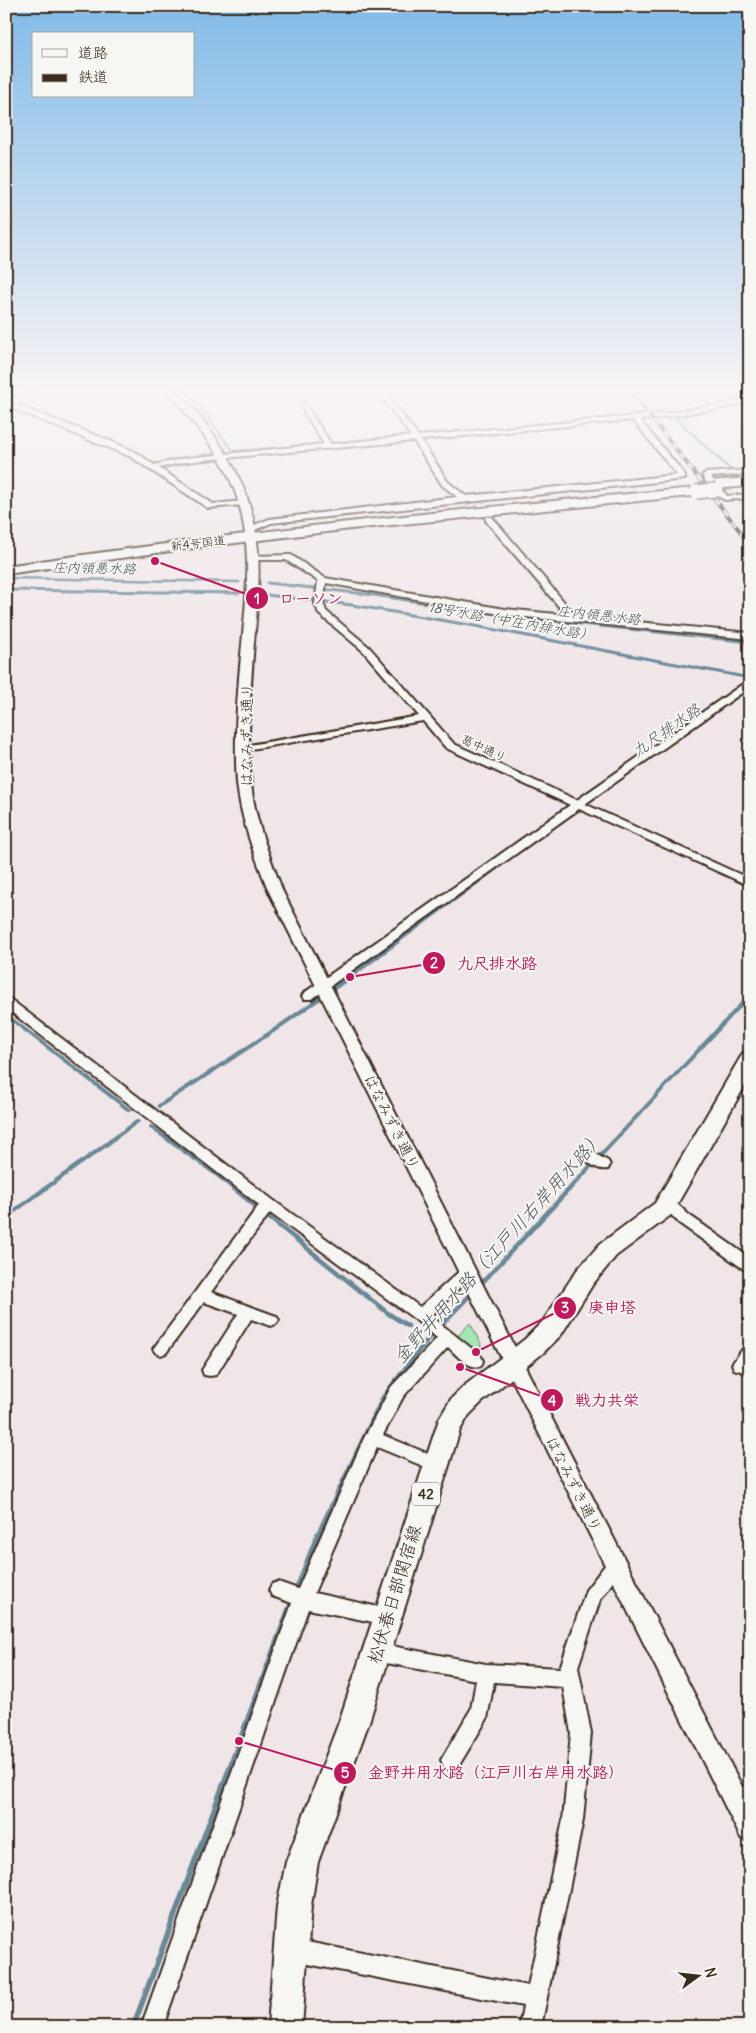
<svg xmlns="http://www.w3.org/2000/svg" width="756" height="2033" viewBox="0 0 756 2033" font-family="Delius,'Klee One',sans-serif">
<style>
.green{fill:#a0e7b4;stroke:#6e8869}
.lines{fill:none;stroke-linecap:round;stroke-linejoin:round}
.stream-far4{stroke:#688897;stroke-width:2.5}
.stream-far3{stroke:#688897;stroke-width:3}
.stream-far2{stroke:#688897;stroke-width:4}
.stream-far1{stroke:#688897;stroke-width:4.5}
.stream{stroke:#688897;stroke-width:5.5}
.minor-tunnel{stroke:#ccc0c0;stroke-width:8;stroke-dasharray:8 4;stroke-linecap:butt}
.minor-casing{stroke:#3b2a1e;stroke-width:4}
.tertiary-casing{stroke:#3b2a1e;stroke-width:4}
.primary-casing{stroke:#3b2a1e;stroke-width:4}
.trunk-casing{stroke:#3b2a1e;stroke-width:4}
.minor{fill:#f6f6f2;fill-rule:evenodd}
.tertiary{fill:#f6f6f2;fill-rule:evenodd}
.primary{fill:#f6f6f2;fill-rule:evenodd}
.trunk{fill:#f6f6f2;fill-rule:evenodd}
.rail-casing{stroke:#3b2a1e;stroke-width:4}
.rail{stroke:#f6f6f2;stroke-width:2.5;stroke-dasharray:7;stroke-linecap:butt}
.trunk-bridge-casing{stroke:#3b2a1e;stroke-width:16;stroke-linecap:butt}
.trunk-bridge{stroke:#f6f6f2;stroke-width:13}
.labels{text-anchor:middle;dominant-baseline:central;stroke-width:4;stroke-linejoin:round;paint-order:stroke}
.far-street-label{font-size:12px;fill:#3b2a1e;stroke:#f6f6f2}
.far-water-label{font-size:14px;font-style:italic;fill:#52595a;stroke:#f6f6f2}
.shield{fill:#f6f6f2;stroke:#73675e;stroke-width:1}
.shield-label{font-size:14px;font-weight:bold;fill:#3b2a1e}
.street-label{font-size:15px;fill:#3b2a1e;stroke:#f6f6f2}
.water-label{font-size:16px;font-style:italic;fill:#52595a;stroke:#f6f6f2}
.near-street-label{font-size:18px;fill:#3b2a1e;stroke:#f6f6f2}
.near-water-label{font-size:19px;font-style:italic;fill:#52595a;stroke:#f6f6f2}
.leader{fill:none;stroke:#c2185b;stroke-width:2}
.callout-dot{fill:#c2185b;stroke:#f6f6f2;stroke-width:2}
.mark-label{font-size:15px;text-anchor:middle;font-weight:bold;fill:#fff}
.callout-label{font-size:16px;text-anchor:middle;font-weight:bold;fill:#c2185b;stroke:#f6f6f2;stroke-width:4;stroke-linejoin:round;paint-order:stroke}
</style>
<rect width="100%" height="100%" fill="#f0e6e8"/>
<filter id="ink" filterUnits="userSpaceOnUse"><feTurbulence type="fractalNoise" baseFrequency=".02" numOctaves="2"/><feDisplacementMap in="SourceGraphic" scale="10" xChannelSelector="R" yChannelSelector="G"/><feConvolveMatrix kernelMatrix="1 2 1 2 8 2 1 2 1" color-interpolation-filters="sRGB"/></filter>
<g filter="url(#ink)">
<!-- green -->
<path class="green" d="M 470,1323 L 481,1344 L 479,1358 L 455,1339 Z"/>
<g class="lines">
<!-- stream-far4 -->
<g class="stream-far4">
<path d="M 182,388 L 204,412 L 233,451 L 318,445"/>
<path d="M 653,414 L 668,413"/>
<path d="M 673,416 L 731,470"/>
<path d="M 417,435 L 637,416"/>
<path d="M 328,444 L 410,436"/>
<path d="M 8,578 L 239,582"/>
<path d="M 268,583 L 276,584"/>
</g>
<!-- stream-far3 -->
<g class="stream-far3">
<path d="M 268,583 L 374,595 L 516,617 L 750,642"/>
<path d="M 6,590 L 239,593"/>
<path d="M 267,595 L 352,605 L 475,626 L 750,678"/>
<path d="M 667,746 L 706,718"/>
</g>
<!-- stream-far2 -->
<g class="stream-far2">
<path d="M 6,1015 L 129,1110"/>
<path d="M 159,1106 L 273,1031 L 350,977 L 502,864"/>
<path d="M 151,1127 L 172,1142"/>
<path d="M 109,1142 L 138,1121"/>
<path d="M 613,1142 L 750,995"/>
</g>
<!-- stream-far1 -->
<g class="stream-far1">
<path d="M 170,1141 L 215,1173 L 259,1209"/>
<path d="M 267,1216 L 389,1314 L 408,1326"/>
<path d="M 6,1217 L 111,1141"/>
<path d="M 479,1286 L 614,1141"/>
<path d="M 317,1536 L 383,1397 L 427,1340 L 472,1293"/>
</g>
<!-- stream -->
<g class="stream">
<path d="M 296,1591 L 318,1534"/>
<path d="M 133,2027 L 293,1598"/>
</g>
<!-- minor-tunnel -->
<path class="minor-tunnel" d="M 464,499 L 489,519"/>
<defs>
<g id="minor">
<path d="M 375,388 L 382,388 L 418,436 L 668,413 L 750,399 L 750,403 L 668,417 L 640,420 L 685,475 L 685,479 L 271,523 L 250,532 L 246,530 L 247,528 L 269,519 L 457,497 L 442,485 L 414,441 L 223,458 L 186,462 L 159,468 L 213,504 L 243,501 L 247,503 L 243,505 L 208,508 L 131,457 L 6,406 L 6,401 L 106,439 L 137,453 L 154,465 L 186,458 L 324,444 L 300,405 L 303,403 L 305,404 L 331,444 L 411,436 ZM 633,420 L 677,475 L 466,496 L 448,482 L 421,440 Z"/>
<path d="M 750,470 L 750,474 L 711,477 L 714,481 L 710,483 L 707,483 L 702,475 L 706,473 Z"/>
<path d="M 718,492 L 724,492 L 727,496 L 750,494 L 750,498 L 725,500 L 718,496 Z"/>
<path d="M 486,517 L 492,517 L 576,616 L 750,633 L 750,639 L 505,615 L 326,583 L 323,603 L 326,611 L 369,647 L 454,744 L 577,800 L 750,679 L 750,687 L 585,804 L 750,879 L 750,886 L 579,809 L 312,999 L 304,999 L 302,996 L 304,993 L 570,805 L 446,748 L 423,721 L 239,751 L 238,749 L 243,746 L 419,716 L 363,651 L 319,614 L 315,603 L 318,581 L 286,560 L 252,560 L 248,558 L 252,556 L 291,555 L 325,578 L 505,609 L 566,615 L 486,521 Z"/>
<path d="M 6,998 L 10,999 L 273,1200 L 420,1307 L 463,1268 L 468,1266 L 473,1268 L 475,1272 L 431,1316 L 481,1356 L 483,1361 L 481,1366 C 468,1370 457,1355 448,1347 L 403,1397 L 383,1435 L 441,1459 L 443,1464 L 441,1469 L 435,1471 L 377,1447 L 314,1593 L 388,1609 L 394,1611 L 397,1617 L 394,1623 L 388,1625 L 308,1609 L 163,2027 L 141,2027 L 292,1603 L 272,1596 L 269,1590 L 272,1584 L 278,1582 L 298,1589 L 364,1438 L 391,1387 L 437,1338 L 416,1320 L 270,1213 L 211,1292 L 276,1316 L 279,1320 L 276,1324 L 271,1326 L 251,1319 L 216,1375 L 210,1376 L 204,1375 L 202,1370 L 238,1314 L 204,1302 L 166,1353 L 161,1355 L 156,1353 L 153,1349 L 156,1345 L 259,1205 L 6,1008 Z"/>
<path d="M 590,1151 L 608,1161 L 610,1165 L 608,1169 C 599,1171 588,1164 583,1156 L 585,1152 Z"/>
<path d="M 667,1198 L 672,1199 L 689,1215 L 750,1258 L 750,1272 L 745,1270 L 679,1223 L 660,1203 L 662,1199 Z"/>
<path d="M 750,1344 L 750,1374 L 734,1369 L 732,1364 L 745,1346 Z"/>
<path d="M 615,1558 L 621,1560 L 624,1566 L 600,1600 L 578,1667 L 591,1733 L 583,1820 L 541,2027 L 519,2027 L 523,2006 L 292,1961 L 285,1957 L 281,1950 L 285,1943 L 292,1939 L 528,1986 L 563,1820 L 571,1733 L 563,1687 L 494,1682 L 487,1719 L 458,1767 L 451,1770 L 444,1767 L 441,1760 L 471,1709 L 476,1680 L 376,1661 L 370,1658 L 367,1652 L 370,1646 L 376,1643 L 486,1664 L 560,1668 L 586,1590 L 609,1560 Z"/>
</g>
<g id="tertiary">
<path d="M 22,388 L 41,388 L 6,397 L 6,391 Z"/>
<path d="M 165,388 L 174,388 C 214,429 248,477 256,534 C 262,574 256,615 253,655 C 250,697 247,741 251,784 C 255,822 270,857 283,892 L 490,1299 L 750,1802 L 750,1842 L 741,1838 L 269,892 C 255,857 241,821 237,783 C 234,741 237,697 241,655 C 246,601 254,547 236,494 C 220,448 194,424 165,388 Z"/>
<path d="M 725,388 L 735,388 L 750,400 L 750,408 Z"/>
</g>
<path id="primary" d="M 750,1051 L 750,1077 L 671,1215 L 616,1256 L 593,1284 L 561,1335 L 543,1353 L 482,1402 L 469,1415 L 460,1430 L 369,1722 L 318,1862 L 311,1906 L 302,2027 L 268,2027 L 277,1906 L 286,1862 L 339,1722 L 439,1419 L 451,1399 L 464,1386 L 525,1339 L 543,1321 L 577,1270 L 600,1244 L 655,1203 L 743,1053 Z"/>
<g id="trunk">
<path d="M 750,478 L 750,486 L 711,489 L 705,485 L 711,481 Z"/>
<path d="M 696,488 L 701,489 L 703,492 L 701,495 L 351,529 L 178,550 L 6,574 L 6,566 C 235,532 465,508 696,488 Z"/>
</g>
</defs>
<!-- minor casing -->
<use href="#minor" class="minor-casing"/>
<!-- tertiary casing -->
<use href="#tertiary" class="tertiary-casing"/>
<!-- primary casing -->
<use href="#primary" class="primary-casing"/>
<!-- trunk casing -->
<use href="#trunk" class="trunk-casing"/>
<!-- minor -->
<use href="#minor" class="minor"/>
<!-- tertiary -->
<use href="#tertiary" class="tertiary"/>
<!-- primary -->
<use href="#primary" class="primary"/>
<!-- trunk -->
<use href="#trunk" class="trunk"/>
<defs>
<path id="rail" d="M 628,388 L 750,544"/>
</defs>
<!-- rail casing -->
<use href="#rail" class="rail-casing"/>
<!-- rail -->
<use href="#rail" class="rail"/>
<defs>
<path id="trunk-bridge" d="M 696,492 L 716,490"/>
</defs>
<!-- trunk-bridge casing -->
<use href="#trunk-bridge" class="trunk-bridge-casing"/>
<!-- trunk-bridge -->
<use href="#trunk-bridge" class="trunk-bridge"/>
</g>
</g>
<!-- sky -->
<linearGradient id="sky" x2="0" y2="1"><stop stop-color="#81bbe8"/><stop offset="0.58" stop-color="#f8f4f5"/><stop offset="1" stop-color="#f8f4f5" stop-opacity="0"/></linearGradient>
<rect width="756" height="673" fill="url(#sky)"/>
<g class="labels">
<!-- far-street labels -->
<g class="far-street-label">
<text transform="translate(198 543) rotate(-7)">新4号国道</text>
<text transform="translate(484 748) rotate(25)">葛中通り</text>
</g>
<!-- far-water labels -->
<g class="far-water-label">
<text transform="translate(94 568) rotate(1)">庄内領悪水路</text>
<text transform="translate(599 615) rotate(6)">庄内領悪水路</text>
<text transform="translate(511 621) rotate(10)">18号水路（中庄内排水路）</text>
</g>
<!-- shield labels -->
<rect class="shield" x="412" y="1482.5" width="28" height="23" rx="4"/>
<g class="shield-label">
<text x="426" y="1494">42</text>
</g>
<!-- street labels -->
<g class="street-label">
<text transform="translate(246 735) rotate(-90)">はなみずき通り</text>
<text transform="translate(392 1122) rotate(63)">はなみずき通り</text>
<text transform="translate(574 1484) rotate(63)">はなみずき通り</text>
</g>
<!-- water labels -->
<g class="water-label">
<text transform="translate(666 730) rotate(-35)">九尺排水路</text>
</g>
<!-- near-street labels -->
<g class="near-street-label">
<text transform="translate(394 1594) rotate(-73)">松伏春日部関宿線</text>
</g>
<!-- near-water labels -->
<g class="near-water-label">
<text transform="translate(498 1247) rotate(-48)">金野井用水路（江戸川右岸用水路）</text>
</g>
</g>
<!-- callouts -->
<path class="leader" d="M155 561L257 598M350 977L434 963M476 1352L565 1308M460 1367L552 1400M239 1741L345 1773"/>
<g class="callout-dot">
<circle cx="155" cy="561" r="5"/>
<circle cx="350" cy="977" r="5"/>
<circle cx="476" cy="1352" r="5"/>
<circle cx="460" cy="1367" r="5"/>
<circle cx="239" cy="1741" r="5"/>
<circle cx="257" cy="598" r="12"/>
<circle cx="434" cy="963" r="12"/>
<circle cx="565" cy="1308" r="12"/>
<circle cx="552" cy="1400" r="12"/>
<circle cx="345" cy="1773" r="12"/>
</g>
<g class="mark-label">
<text x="257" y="604">1</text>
<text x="434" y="968">2</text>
<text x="565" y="1313">3</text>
<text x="552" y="1406">4</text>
<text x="345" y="1778">5</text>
</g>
<g class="callout-label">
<text x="311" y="604">ローソン</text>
<text x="497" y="969">九尺排水路</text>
<text x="612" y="1313">庚申塔</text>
<text x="607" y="1406">戦力共栄</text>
<text x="496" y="1778">金野井用水路（江戸川右岸用水路）</text>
</g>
<!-- margin -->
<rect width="756" height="2033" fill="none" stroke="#f6f6f2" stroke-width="25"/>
<rect x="12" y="12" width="731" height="2008" fill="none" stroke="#3b2a1e" stroke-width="2" filter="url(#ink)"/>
<!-- legend -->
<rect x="32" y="32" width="162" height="65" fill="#f6f6f2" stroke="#aba49d"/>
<rect x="42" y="49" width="25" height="8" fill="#f6f6f2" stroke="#aba49d"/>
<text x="78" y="58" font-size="15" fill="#3b2a1e">道路</text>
<rect x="42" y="74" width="25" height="8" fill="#3b2a1e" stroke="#aba49d"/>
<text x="78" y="82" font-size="15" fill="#3b2a1e">鉄道</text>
<!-- north arrow -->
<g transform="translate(698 1976) rotate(75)" stroke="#f6f6f2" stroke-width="4" paint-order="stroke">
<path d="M0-4L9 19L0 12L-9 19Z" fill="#3b2a1e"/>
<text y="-8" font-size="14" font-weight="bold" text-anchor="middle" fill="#3b2a1e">N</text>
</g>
</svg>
